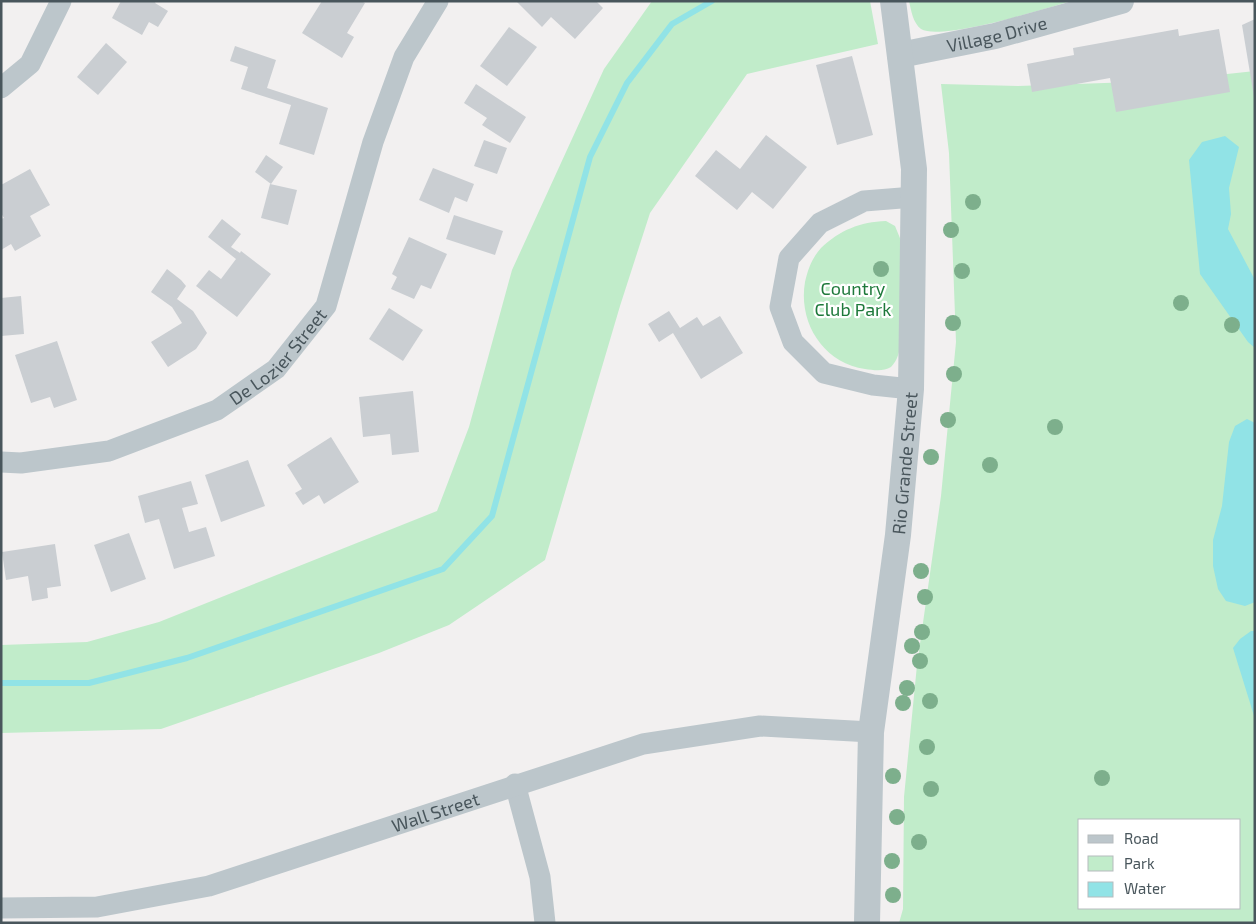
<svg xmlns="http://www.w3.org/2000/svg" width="1256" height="924" viewBox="0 0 1256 924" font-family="'Exo 2',sans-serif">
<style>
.green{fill:#c1ecca;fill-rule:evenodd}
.water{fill:#91e3e6}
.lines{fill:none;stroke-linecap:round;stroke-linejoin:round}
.stream{stroke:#91e3e6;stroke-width:6}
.building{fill:#caced2}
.minor{stroke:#bcc6cb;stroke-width:21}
.tertiary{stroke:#bcc6cb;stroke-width:26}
.tree{fill:#7daf8c}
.labels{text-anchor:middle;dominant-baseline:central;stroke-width:4.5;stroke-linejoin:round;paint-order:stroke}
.street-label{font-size:18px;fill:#49565c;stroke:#fff}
.park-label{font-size:18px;fill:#1e793b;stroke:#fff}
</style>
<rect width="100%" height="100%" fill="#f2f0f0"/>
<!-- green -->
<g class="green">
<path d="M 652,1 L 870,1 L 878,44 L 747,74 L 650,213 L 620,306 L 545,560 L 449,625 L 379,653 L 161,729 L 1,733 L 1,645 L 87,642 L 159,622 L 437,511 L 469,427 L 512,270 L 604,69 Z"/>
<path d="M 909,1 L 1071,1 C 1045,9 941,41 921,29 C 913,23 911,10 909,1 Z"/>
<path d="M 1255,71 L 1255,923 L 899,923 L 903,909 L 904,797 L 917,665 L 941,496 L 956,342 L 949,153 L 941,84 L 1018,86 L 1162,81 ZM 1080,820 L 1240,820 L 1240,908 L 1080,908 Z"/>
<path d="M 886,221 L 895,226 L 902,243 L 901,343 C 899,352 898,360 891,367 C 883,372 873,370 865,369 C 823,363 798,322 805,282 C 808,269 812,258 821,248 C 840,230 860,222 886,221 Z"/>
</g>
<!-- water -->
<g class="water">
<path d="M 1225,136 L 1239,147 L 1229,188 L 1231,214 L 1228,229 L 1255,280 L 1255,348 L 1248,342 L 1200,274 L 1189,160 L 1202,142 Z"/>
<path d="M 1247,419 L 1255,423 L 1255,602 L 1245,606 L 1226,601 L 1218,589 L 1213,566 L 1213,540 L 1222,506 L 1229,442 L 1235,426 Z"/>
<path d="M 1251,631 L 1255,631 L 1255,719 L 1233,648 L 1240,639 Z"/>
</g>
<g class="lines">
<!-- stream -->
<path class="stream" d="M 1,683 L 89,683 L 187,658 L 443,569 L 492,516 L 590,157 L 627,83 L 672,24 L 712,1"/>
</g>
<!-- building -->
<g class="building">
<path d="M 121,1 L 156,1 L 155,3 L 168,11 L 158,27 L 149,22 L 142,35 L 112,18 Z"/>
<path d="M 322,1 L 361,1 L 365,3 L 347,33 L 354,37 L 342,58 L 302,33 Z"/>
<path d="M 516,1 L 596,1 L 603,8 L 575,39 L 551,17 L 542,27 Z"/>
<path d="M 1255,19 L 1255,97 L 1254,97 L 1242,25 Z"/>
<path d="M 509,27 L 537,47 L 507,86 L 480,66 Z"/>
<path d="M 1178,29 L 1179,36 L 1219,29 L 1230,92 L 1116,112 L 1110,78 L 1032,92 L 1027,64 L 1074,55 L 1073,48 Z"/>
<path d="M 106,43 L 127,62 L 98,95 L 77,77 Z"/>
<path d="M 235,46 L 276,60 L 267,88 L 328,108 L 314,155 L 279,144 L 291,105 L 241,89 L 248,67 L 230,61 Z"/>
<path d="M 852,56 L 873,135 L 837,145 L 816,65 Z"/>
<path d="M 476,84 L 526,117 L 510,143 L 482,125 L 487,118 L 464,103 Z"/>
<path d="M 766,135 L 807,167 L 773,209 L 752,192 L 737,210 L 695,176 L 716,150 L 740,169 Z"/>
<path d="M 484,140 L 507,148 L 497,174 L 474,166 Z"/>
<path d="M 266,155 L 283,167 L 271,184 L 255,172 Z"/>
<path d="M 433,168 L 474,184 L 467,202 L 455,197 L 449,213 L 419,200 Z"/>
<path d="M 30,169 L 50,205 L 30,216 L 41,236 L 15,251 L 11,244 L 1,250 L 1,219 L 4,218 L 1,213 L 1,185 Z"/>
<path d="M 270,184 L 297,190 L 288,225 L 261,218 Z"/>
<path d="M 454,215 L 503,231 L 495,255 L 446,239 Z"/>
<path d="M 222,219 L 241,234 L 231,247 L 240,253 L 241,251 L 271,274 L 237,317 L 196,286 L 209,270 L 221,279 L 236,259 L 208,237 Z"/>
<path d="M 409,237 L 447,254 L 431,289 L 421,285 L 414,299 L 391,289 L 397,277 L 392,274 Z"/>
<path d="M 167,269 L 181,280 L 186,286 L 177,299 L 193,311 L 207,333 L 196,349 L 168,367 L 151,342 L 182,323 L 172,307 L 151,292 Z"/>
<path d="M 21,296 L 24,334 L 1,336 L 1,298 Z"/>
<path d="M 389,308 L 423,330 L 403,361 L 369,339 Z"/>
<path d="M 669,311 L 680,328 L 697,317 L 703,326 L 720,316 L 743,353 L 701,379 L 673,333 L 659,342 L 648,324 Z"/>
<path d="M 57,341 L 77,400 L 54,408 L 50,397 L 31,403 L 15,355 Z"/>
<path d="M 413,391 L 419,452 L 392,455 L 390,434 L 363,437 L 359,397 Z"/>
<path d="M 331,437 L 359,482 L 324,504 L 319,495 L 303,505 L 295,493 L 302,489 L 287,465 Z"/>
<path d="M 248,460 L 265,506 L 221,522 L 205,475 Z"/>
<path d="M 191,481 L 198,504 L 182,508 L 189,532 L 206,527 L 215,556 L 174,569 L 159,519 L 145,523 L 138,496 Z"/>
<path d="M 129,533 L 146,579 L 111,592 L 94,545 Z"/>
<path d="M 55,544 L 61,586 L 47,588 L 48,598 L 32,601 L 28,576 L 6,580 L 2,552 Z"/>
</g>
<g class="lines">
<!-- minor -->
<g class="minor">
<path d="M 1,88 L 30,64 L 61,1"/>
<path d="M 911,389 L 873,385 L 824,373 L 793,342 L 780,307 L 789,258 L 820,223 L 864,201 L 914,197"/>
<path id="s1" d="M 1,462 L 21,463 L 109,451 L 217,410 L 276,369 L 326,306 L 373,142 L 404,57 L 438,1"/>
<path d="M 515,784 L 540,877 L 545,923"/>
<path id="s2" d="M 1,908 L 97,907 L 209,886 L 643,744 L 760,726 L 871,732"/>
</g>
<!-- tertiary -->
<g class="tertiary">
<path id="s3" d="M 900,55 L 995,36 L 1121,1"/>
<path id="s4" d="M 867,923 L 871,732 L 898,535 L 911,389 L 914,169 L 893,1"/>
</g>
</g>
<!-- trees -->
<g class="tree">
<circle cx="973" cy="202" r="8"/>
<circle cx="951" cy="230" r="8"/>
<circle cx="881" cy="269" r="8"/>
<circle cx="962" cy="271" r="8"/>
<circle cx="1181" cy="303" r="8"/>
<circle cx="953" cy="323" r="8"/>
<circle cx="1232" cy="325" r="8"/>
<circle cx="954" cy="374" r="8"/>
<circle cx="948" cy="420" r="8"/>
<circle cx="1055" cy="427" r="8"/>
<circle cx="931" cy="457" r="8"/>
<circle cx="990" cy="465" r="8"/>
<circle cx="921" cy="571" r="8"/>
<circle cx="925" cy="597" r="8"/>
<circle cx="922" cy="632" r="8"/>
<circle cx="912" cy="646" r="8"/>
<circle cx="920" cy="661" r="8"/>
<circle cx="907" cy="688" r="8"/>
<circle cx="930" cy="701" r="8"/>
<circle cx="903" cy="703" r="8"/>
<circle cx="927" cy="747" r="8"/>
<circle cx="893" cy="776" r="8"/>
<circle cx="1102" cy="778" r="8"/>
<circle cx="931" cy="789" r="8"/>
<circle cx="897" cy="817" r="8"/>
<circle cx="919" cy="842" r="8"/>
<circle cx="892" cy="861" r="8"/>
<circle cx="893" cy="895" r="8"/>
</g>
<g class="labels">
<!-- street labels -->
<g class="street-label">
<text stroke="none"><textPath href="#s3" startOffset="99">Village Drive</textPath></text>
<text stroke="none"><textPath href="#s1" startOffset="306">De Lozier Street</textPath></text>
<text stroke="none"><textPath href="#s4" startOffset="462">Rio Grande Street</textPath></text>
<text stroke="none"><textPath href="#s2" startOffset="448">Wall Street</textPath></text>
</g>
<!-- park labels -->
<g class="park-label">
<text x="853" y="288">Country<tspan x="853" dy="21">Club Park</tspan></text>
</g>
</g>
<!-- border -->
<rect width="1256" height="924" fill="none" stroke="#49565c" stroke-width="5"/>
<!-- legend -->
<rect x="1078" y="819" width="162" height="90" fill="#ffffff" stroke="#b6bbbe"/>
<rect x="1088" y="835" width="25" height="8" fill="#bcc6cb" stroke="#b6bbbe"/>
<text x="1124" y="844" font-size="15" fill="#49565c">Road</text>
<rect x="1088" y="856" width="25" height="15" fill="#c1ecca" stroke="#b6bbbe"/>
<text x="1124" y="869" font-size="15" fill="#49565c">Park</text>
<rect x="1088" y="882" width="25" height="15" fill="#91e3e6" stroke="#b6bbbe"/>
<text x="1124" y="894" font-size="15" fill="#49565c">Water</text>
</svg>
